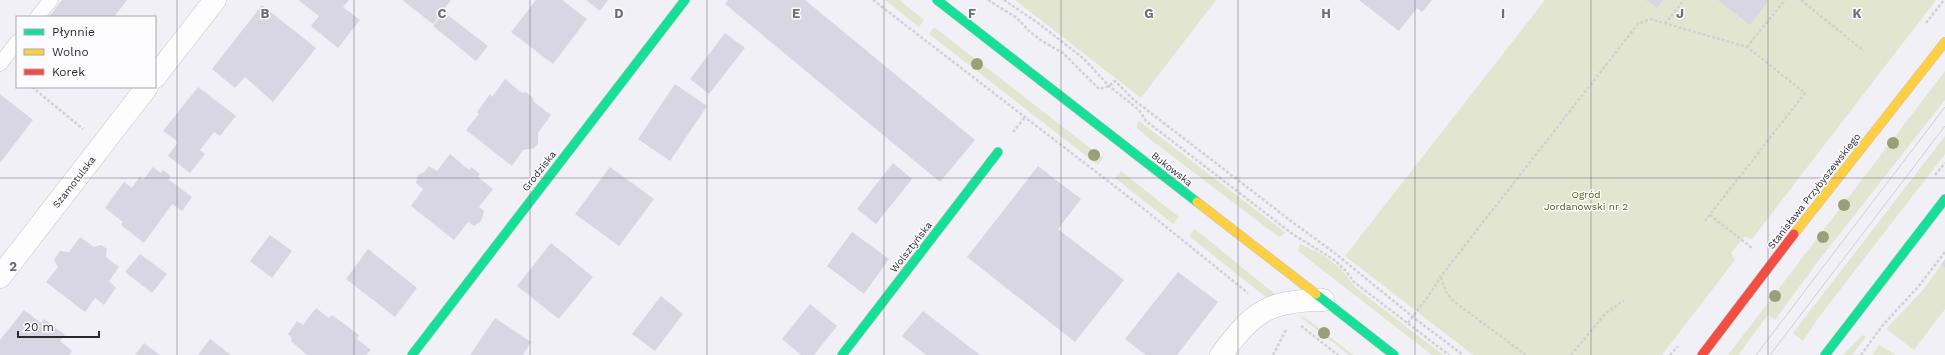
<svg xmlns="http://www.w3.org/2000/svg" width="1945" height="355" viewBox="0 0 1945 355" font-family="'Work Sans',sans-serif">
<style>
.green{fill:#e2e6d1}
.building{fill:#d9d6e4}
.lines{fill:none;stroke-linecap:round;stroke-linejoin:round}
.lane-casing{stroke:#c5c4c9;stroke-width:15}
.street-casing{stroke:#c5c4c9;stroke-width:23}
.fast-casing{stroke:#c5c4c9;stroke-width:10}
.slow-casing{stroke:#c5c4c9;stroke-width:10}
.jam-casing{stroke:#c5c4c9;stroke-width:10}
.path{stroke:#d1d1d3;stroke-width:2.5;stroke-dasharray:3 2;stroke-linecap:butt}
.lane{stroke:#fdfdfe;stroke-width:14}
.street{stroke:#fdfdfe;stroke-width:22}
.fast{stroke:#16e098;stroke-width:9}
.slow{stroke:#ffcf43;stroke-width:9}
.jam{stroke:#f24e42;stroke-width:9}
.tram{stroke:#cfced1;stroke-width:1}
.tree{fill:#9b9f78}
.grid{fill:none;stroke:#706f74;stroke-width:1;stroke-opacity:0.55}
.labels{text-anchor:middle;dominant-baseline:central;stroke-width:3;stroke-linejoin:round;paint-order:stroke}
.street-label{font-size:10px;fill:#2a292e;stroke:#fcfbfe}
.park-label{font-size:10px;fill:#545c11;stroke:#fcfbfe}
.grid-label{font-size:13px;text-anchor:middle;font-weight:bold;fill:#706f74;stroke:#fcfbfe;stroke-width:3;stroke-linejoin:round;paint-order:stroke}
</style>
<rect width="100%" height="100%" fill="#f1f0f6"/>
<!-- green -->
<g class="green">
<path d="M 885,0 L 899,0 L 924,20 L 919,27 Z"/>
<path d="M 1015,0 L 1216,0 L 1141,98 Z"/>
<path d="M 1545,0 L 1936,0 L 1752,239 L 1744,237 L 1731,253 L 1735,260 L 1662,355 L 1473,355 L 1345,256 Z"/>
<path d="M 934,27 L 1103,158 L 1098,165 L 929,34 Z"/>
<path d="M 1945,71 L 1945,100 L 1816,264 L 1775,320 L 1768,315 L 1738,355 L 1728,355 Z"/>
<path d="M 1139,121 L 1286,233 L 1279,237 L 1151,140 L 1137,128 L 1137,124 Z"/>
<path d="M 1945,136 L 1945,154 L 1819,317 L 1803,341 L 1793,333 Z"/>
<path d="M 1121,171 L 1179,217 L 1173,224 L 1115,178 Z"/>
<path d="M 1195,229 L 1276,295 L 1267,298 L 1189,236 Z"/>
<path d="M 1300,244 L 1323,255 L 1341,269 L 1356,288 L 1443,355 L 1432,355 L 1298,251 Z"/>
<path d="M 1941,265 L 1945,268 L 1945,309 L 1914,350 L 1886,329 L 1922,291 Z"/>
<path d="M 1299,316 L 1306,318 L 1353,355 L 1349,355 Z"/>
<path d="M 1862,335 L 1866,337 L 1852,355 L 1843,355 Z"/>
<path d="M 1879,345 L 1896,355 L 1872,355 Z"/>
</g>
<!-- building -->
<g class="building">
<path d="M 62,0 L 127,0 L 114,17 L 49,17 Z"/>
<path d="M 298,0 L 349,0 L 343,7 L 360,20 L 338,48 L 311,26 L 319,16 Z"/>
<path d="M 402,0 L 451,0 L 433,24 Z"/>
<path d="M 536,0 L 562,0 L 587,19 L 553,64 L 511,32 Z"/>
<path d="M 586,0 L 608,0 L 600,11 Z"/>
<path d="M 728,0 L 805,0 L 975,140 L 940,182 L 725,4 Z"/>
<path d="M 1359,0 L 1432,0 L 1422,12 L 1417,8 L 1399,31 Z"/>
<path d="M 1646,0 L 1663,0 L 1657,8 Z"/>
<path d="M 1718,0 L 1769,0 L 1750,25 Z"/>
<path d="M 262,5 L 316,48 L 273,102 L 245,77 L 235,88 L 212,69 Z"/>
<path d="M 444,12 L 488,46 L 476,61 L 433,26 Z"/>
<path d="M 725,33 L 745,48 L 709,94 L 690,79 Z"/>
<path d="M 505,79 L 522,93 L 526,92 L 533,98 L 534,102 L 551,115 L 538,133 L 538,144 L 534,148 L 523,150 L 512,166 L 466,130 L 479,114 L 477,112 L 490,94 L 492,97 Z"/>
<path d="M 675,84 L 707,106 L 670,161 L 638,139 Z"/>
<path d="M 198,87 L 236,116 L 220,136 L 214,132 L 200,150 L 205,154 L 190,173 L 168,156 L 178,142 L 163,131 Z"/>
<path d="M 0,94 L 33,120 L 0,163 Z"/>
<path d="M 450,154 L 469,170 L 471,167 L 480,174 L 478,177 L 493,189 L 479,207 L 484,211 L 481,221 L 474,226 L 468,222 L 454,240 L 411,206 L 423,189 L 416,183 L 418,175 L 424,172 L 429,166 L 437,171 Z"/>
<path d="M 893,163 L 912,179 L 876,224 L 857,209 Z"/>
<path d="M 1038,166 L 1081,199 L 1058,229 L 1124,280 L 1075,342 L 967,257 Z"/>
<path d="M 153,167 L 161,173 L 163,170 L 171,176 L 168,179 L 192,197 L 182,211 L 172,204 L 144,243 L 121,225 L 123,222 L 105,208 L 124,182 L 132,188 L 140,176 L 143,180 Z"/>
<path d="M 610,167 L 654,199 L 619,246 L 575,214 Z"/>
<path d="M 852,232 L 889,259 L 864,294 L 827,266 Z"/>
<path d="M 270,235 L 292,251 L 272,278 L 250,261 Z"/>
<path d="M 80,237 L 94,247 L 101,245 L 107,249 L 106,257 L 119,267 L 109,281 L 116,288 L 104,305 L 95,298 L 85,312 L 46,282 L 58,267 L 54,260 L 60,251 L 69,252 Z"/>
<path d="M 551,243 L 593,277 L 559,319 L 517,286 Z"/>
<path d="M 368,249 L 417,288 L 395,317 L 346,279 Z"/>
<path d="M 140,254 L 167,274 L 152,293 L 125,272 Z"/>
<path d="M 1945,259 L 1945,268 L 1941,265 Z"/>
<path d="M 1178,272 L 1218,302 L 1177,355 L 1146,355 L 1125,339 Z"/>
<path d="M 661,296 L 683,314 L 655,351 L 632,334 Z"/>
<path d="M 810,304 L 837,326 L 814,355 L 801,355 L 782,339 Z"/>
<path d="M 316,308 L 329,318 L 332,315 L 359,335 L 357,339 L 371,350 L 366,355 L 307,355 L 291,341 L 292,338 L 288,334 L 297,321 L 303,325 Z"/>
<path d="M 24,310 L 41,323 L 44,319 L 65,335 L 60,341 L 72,351 L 69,355 L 0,355 L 0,340 Z"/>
<path d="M 923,311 L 980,355 L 926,355 L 902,336 Z"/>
<path d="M 495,318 L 531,342 L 523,355 L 470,355 Z"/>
<path d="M 210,339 L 231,355 L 198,355 Z"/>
<path d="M 144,343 L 160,355 L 135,355 Z"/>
</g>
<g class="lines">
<defs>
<g id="lane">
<path d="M 37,17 L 51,0"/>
<path d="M 0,64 L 17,42"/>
</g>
<g id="street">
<path d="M 155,77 L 215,0"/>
<path d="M 0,277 L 147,87"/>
<path d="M 1221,355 C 1254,311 1267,301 1323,300"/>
</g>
<g id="fast">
<path d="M 937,0 L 1197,202"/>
<path d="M 1316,294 L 1394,355"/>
<path d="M 412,355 L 685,0"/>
<path d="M 842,355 L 998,152"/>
<path d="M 1825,355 L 1945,199"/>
</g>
<g id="slow">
<path d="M 1197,202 L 1316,294"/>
<path d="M 1794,234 L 1945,42"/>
</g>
<path id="jam" d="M 1702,355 L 1794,234"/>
</defs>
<!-- lane casing -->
<use href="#lane" class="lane-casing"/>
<!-- street casing -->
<use href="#street" class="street-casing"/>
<!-- fast casing -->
<use href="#fast" class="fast-casing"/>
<!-- slow casing -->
<use href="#slow" class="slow-casing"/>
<!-- jam casing -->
<use href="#jam" class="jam-casing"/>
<!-- path -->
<g class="path">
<path d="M 873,0 L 1139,205 L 1248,293"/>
<path d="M 988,0 L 1017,18 L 1030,32 L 1042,41 L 1063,53 L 1099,89 L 1109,86 L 1115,81 L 1134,100 L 1291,221 L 1336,254 L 1413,317 L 1463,355"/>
<path d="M 1004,0 L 1038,23 L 1083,58 L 1109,86 L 1139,110 L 1146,121 L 1294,235 L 1333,259 L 1345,270 L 1354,282 L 1449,355"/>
<path d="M 1801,0 L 1864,51"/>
<path d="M 1926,23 L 1944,0"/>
<path d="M 1665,24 L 1684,0"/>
<path d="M 1747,47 L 1785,0"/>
<path d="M 32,87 L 83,129"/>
<path d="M 1013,132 L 1025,117"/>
<path d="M 1935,175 L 1945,163"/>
<path d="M 1710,215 L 1752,248"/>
<path d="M 1441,277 L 1446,292 L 1452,300 L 1526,355"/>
<path d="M 1408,323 L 1432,291 L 1441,276 L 1638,24 L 1650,19 L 1747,47 L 1805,93 L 1705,221"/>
<path d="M 1301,326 L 1338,355"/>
<path d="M 1273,355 L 1286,330"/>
<path d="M 1571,355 L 1606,313 L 1624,300"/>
<path d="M 1670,355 L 1678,346"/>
<path d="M 1861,355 L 1882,326 L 1918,287 L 1945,252"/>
</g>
<!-- lane -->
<use href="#lane" class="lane"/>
<!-- street -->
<use href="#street" class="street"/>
<!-- fast -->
<use href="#fast" class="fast"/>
<!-- slow -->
<use href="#slow" class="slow"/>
<!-- jam -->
<use href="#jam" class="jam"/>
<!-- tram -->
<g class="tram">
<path d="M 1756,355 L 1945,107"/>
<path d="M 1770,355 L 1945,126"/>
</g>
</g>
<!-- trees -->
<g class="tree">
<circle cx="977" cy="64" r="6"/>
<circle cx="1893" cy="143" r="6"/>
<circle cx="1094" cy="155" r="6"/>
<circle cx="1844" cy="205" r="6"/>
<circle cx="1823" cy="237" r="6"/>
<circle cx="1775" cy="296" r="6"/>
<circle cx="1324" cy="333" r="6"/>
</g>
<!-- grid -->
<path class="grid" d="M 177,0 L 177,355M 354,0 L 354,355M 530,0 L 530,355M 707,0 L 707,355M 884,0 L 884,355M 1061,0 L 1061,355M 1238,0 L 1238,355M 1415,0 L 1415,355M 1591,0 L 1591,355M 1768,0 L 1768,355M 0,178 L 1945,178"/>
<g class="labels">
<!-- street labels -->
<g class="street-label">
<text transform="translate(1172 169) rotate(38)">Bukowska</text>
<text transform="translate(539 171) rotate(-52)">Grodziska</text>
<text transform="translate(74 182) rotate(-52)">Szamotulska</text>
<text transform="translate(1814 191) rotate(-52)">Stanisława Przybyszewskiego</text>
<text transform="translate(911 247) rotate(-52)">Wolsztyńska</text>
</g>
<!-- park labels -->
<g class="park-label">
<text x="1586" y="194">Ogród<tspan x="1586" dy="12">Jordanowski nr 2</tspan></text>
</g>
</g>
<g class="grid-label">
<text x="265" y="18">B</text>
<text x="442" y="18">C</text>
<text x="619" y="18">D</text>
<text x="796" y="18">E</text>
<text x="972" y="18">F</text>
<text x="1149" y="18">G</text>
<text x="1326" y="18">H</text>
<text x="1503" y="18">I</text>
<text x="1680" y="18">J</text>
<text x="1857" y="18">K</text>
<text x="13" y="271">2</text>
</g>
<!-- legend -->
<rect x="16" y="16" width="140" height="72" fill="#fcfbfe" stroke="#a8a7ab"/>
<rect x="24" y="29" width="20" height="6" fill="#16e098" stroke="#a8a7ab"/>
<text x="52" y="36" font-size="12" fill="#2a292e">Płynnie</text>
<rect x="24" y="49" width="20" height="6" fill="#ffcf43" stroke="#a8a7ab"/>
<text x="52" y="56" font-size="12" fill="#2a292e">Wolno</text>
<rect x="24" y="69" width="20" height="6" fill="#f24e42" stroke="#a8a7ab"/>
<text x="52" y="76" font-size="12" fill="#2a292e">Korek</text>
<!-- scale -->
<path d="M18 331v6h81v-6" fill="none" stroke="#2a292e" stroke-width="2"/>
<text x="24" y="331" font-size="12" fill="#2a292e" stroke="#fcfbfe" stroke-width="3" paint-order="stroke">20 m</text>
</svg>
